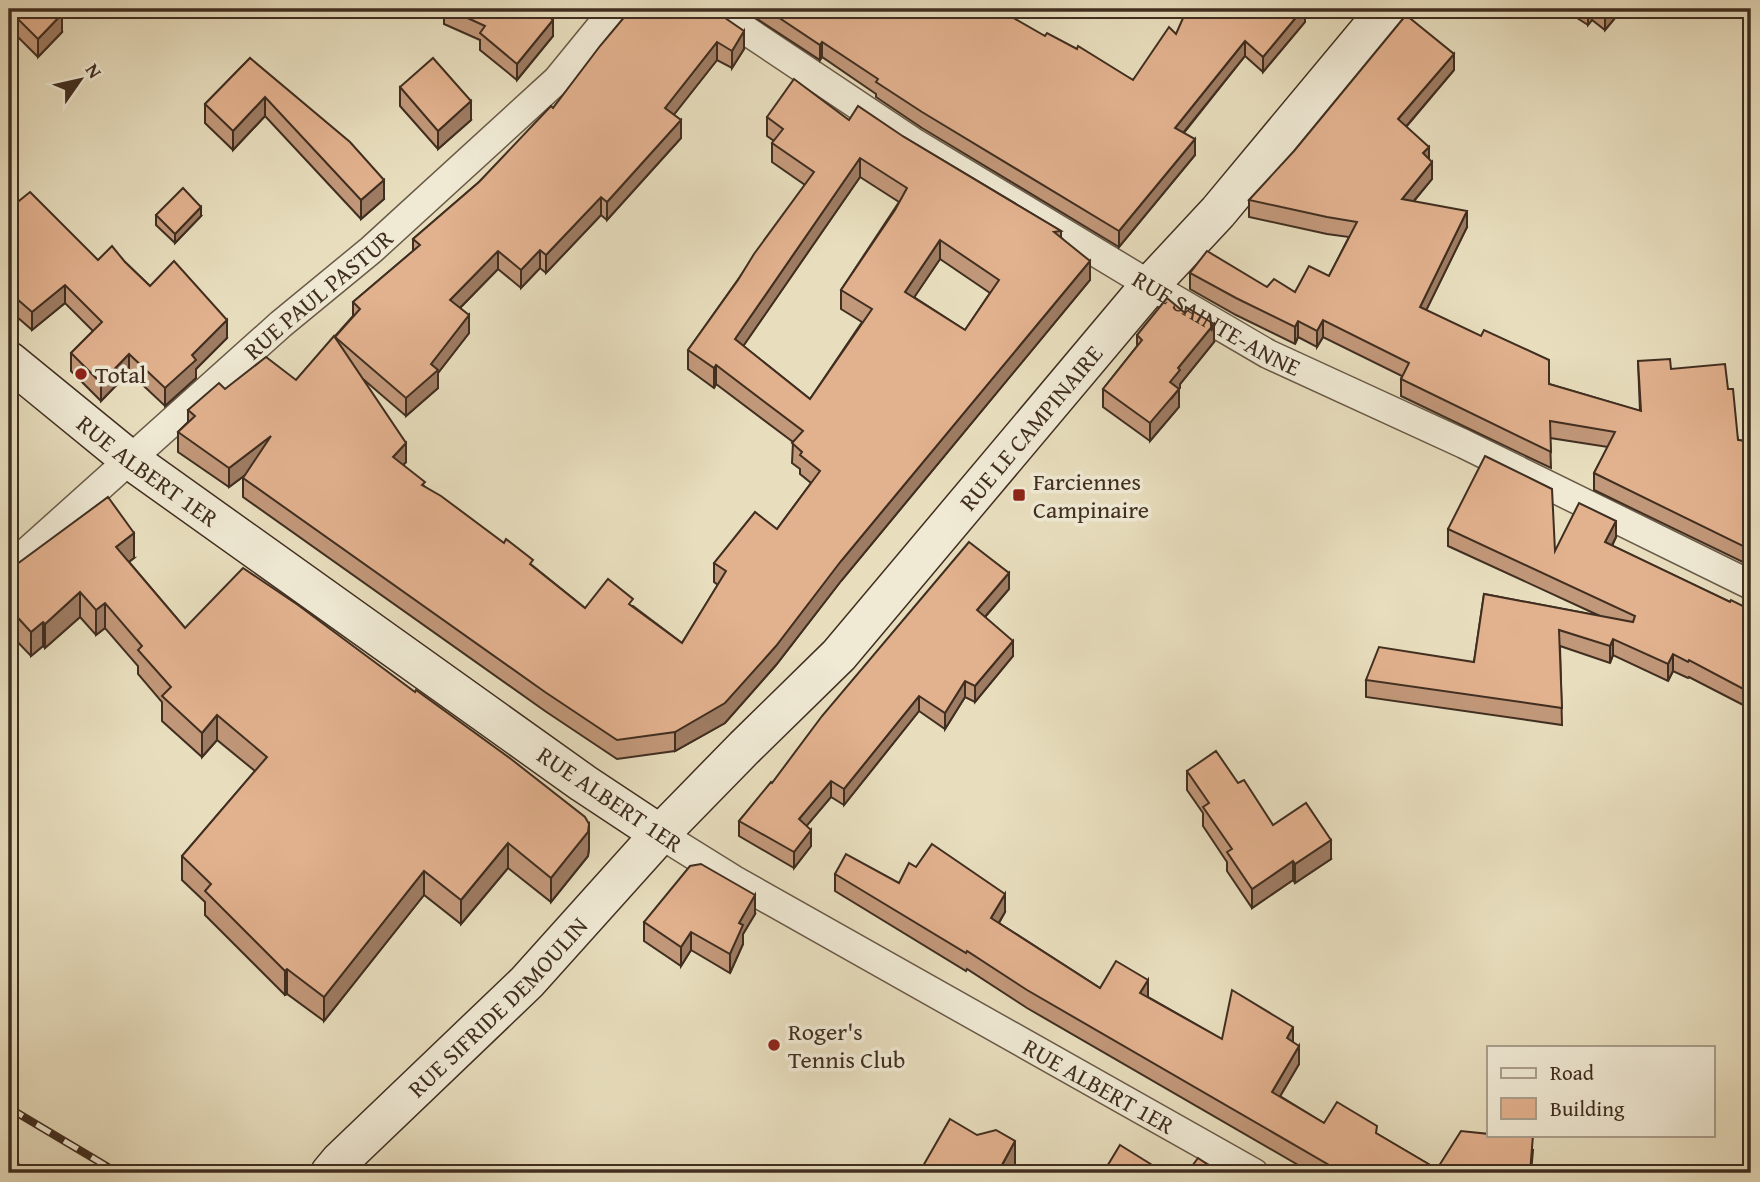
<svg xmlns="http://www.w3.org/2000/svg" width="1760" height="1182" viewBox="0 0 1760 1182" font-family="'Gentium Book Plus',serif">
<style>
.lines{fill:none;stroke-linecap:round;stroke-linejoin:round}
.street-casing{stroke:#6a5a48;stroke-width:31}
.secondary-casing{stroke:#402e20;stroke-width:41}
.street{stroke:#f0ead5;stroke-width:28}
.secondary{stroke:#f0ead5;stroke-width:38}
.rail-casing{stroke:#402e20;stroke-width:8}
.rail{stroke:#f0ead5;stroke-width:5;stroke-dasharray:16;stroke-linecap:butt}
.wall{fill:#c2987a;stroke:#402e20;stroke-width:2;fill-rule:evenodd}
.shaded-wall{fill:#9e7c63;stroke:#402e20;stroke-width:2}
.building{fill:#e2b18e;stroke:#402e20;stroke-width:2;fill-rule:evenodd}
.poi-dot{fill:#8f2418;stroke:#f0ead5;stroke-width:2.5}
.labels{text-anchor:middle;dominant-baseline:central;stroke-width:7;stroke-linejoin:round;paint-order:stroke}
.street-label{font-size:24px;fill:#402e20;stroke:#f0ead5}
.poi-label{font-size:24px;fill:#402e20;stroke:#f0ead5;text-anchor:start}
</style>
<rect width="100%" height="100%" fill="#e8debe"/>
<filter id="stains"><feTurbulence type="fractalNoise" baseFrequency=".00286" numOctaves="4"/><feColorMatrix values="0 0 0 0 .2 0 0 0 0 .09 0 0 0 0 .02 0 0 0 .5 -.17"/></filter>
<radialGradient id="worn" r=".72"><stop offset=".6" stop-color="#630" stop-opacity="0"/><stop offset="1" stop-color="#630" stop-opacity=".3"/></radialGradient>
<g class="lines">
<defs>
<g id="street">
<path id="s1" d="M 714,9 L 913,142 L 1150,285 L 1268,354 L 1464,444 L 1751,585"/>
<path id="s2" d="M 9,568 L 281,324 L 371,250 L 557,80 L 615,9"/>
<path id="s3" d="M 660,834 L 734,880 L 1254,1173"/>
</g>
<g id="secondary">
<path id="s4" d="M 9,361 L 129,459 L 583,783 L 660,834"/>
<path id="s5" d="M 330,1173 L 340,1161 L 527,982 L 660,834 L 744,748 L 839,655 L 1150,285 L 1218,212 L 1387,9"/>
</g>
</defs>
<!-- street casing -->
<use href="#street" class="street-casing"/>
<!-- secondary casing -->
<use href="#secondary" class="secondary-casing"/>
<!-- street -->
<use href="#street" class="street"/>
<!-- secondary -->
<use href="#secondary" class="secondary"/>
<defs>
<g id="rail">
<path d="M 9,1108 L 118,1173"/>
<path d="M 9,1162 L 28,1173"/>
</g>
</defs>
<!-- rail casing -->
<use href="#rail" class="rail-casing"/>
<!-- rail -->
<use href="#rail" class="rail"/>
</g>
<!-- wall -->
<g class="wall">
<path d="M 9,9 L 62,32 L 38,57 L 17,36 L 12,40 L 9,37 Z"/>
<path d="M 444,9 L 540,9 L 553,36 L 517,80 L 480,50 L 480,40 L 444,24 Z"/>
<path d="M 631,9 L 744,49 L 732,68 L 717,60 L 674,114 L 681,138 L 607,220 L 601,215 L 546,273 L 540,268 L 521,288 L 498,269 L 460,308 L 469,333 L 438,373 L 438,388 L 406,416 L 363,379 L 406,462 L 403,465 L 425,487 L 533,566 L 585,608 L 633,606 L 682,643 L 718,585 L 714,582 L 714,563 L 777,529 L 811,483 L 800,474 L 800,469 L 792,463 L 793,442 L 716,384 L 714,388 L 688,369 L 688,350 L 805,185 L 772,162 L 772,143 L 774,141 L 767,136 L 767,117 L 849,120 L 904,137 L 1061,231 L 1061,237 L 1090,280 L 841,581 L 776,665 L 725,723 L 675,751 L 617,759 L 545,711 L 243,497 L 243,478 L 244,476 L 229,487 L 178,452 L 178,432 L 188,422 L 188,410 L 225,389 L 296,380 L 353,316 L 353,302 L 413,251 L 413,239 L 479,182 L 553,108 ZM 860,177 L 899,202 L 841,290 L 841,309 L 862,322 L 810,399 L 743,346 ZM 940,259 L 990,293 L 965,330 L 914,297 Z"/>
<path d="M 742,9 L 893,9 L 901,14 L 979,18 L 1045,36 L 1133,80 L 1176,34 L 1255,16 L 1305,9 L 1305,22 L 1263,72 L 1245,56 L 1184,133 L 1195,155 L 1119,247 L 922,128 L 876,97 L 876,94 L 822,57 L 820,60 Z"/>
<path d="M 1563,9 L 1657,9 L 1657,18 L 1615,18 L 1605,30 L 1592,20 L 1588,25 Z"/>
<path d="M 250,58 L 384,199 L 361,219 L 265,116 L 233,150 L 205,123 L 205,104 Z"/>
<path d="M 1454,70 L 1406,127 L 1429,159 L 1432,179 L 1414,201 L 1467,227 L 1426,310 L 1549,384 L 1640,411 L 1638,361 L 1671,369 L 1728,389 L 1738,440 L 1751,442 L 1751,566 L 1594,490 L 1594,473 L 1608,447 L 1550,438 L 1551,468 L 1401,396 L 1401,379 L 1402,376 L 1323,337 L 1317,347 L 1298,337 L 1295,344 L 1236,315 L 1190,289 L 1190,273 L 1295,292 L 1329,276 L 1349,237 L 1327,234 L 1249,217 L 1249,200 Z"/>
<path d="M 400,87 L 471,120 L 438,149 L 400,106 Z"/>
<path d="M 9,209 L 98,260 L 125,262 L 150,286 L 227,338 L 196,369 L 196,378 L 165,406 L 129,372 L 101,401 L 71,371 L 71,353 L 93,331 L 65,303 L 32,330 L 9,310 Z"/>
<path d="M 156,215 L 201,216 L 175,243 L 156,225 Z"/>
<path d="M 1137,335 L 1214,342 L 1180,384 L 1179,389 L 1179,407 L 1150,441 L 1103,407 L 1103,389 L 1137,346 Z"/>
<path d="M 1448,529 L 1555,551 L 1616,537 L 1612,546 L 1730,602 L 1751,610 L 1751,709 L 1689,677 L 1688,678 L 1673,671 L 1668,681 L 1613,655 L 1610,663 L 1560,646 L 1562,725 L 1366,697 L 1366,680 L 1474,662 L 1484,594 L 1600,616 L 1448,546 Z"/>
<path d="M 134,558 L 129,562 L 185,628 L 589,848 L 588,856 L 551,902 L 508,868 L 461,924 L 424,895 L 324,1021 L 287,994 L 285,995 L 205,915 L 205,902 L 182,880 L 182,856 L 255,771 L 217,740 L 202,757 L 162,721 L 162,702 L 138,674 L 138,666 L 105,628 L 96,635 L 80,617 L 45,648 L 43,646 L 31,656 L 9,633 L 9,570 Z"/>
<path d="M 1009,589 L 985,617 L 1013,656 L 975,702 L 965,697 L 945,729 L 919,711 L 844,805 L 831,797 L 806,826 L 811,846 L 794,868 L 739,836 L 739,821 L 772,783 Z"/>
<path d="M 1187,771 L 1238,783 L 1273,825 L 1331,859 L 1295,883 L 1293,880 L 1252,908 L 1227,871 L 1227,862 L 1203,826 L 1203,813 L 1187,790 Z"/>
<path d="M 835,874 L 899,883 L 1005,912 L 999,923 L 1100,988 L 1148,997 L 1222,1039 L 1293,1042 L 1299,1064 L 1280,1096 L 1324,1123 L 1377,1134 L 1437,1169 L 1533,1150 L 1531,1173 L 1312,1173 L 1027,1008 L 967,969 L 966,971 L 835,891 Z"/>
<path d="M 755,914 L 743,934 L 743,944 L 730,973 L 691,950 L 681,966 L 644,941 L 644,922 Z"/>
</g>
<!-- shaded-wall -->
<g class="shaded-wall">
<path d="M 1303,9 L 1305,9 L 1305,22 L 1263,72 L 1263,57 Z"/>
<path d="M 1590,9 L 1592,9 L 1592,20 L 1588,25 L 1588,11 Z"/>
<path d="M 1611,9 L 1615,9 L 1615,18 L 1605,30 L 1605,16 Z"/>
<path d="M 62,14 L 62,32 L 38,57 L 38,39 Z"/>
<path d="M 17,18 L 17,36 L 12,40 L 12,22 Z"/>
<path d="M 553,20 L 553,36 L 517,80 L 517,64 Z"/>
<path d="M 744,31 L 744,49 L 732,68 L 732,51 Z"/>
<path d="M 1245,41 L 1245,56 L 1175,143 L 1175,128 Z"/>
<path d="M 717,42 L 717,60 L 665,126 L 665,108 Z"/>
<path d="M 822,42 L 822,57 L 820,60 L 820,45 Z"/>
<path d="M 1454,54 L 1454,70 L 1398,136 L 1398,119 Z"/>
<path d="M 265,97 L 265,116 L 233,150 L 233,131 Z"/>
<path d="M 471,101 L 471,120 L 438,149 L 438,131 Z"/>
<path d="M 681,120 L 681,138 L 607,220 L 607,202 Z"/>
<path d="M 1195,139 L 1195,155 L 1119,247 L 1119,231 Z"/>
<path d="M 1429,147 L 1429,163 L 1423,153 Z"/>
<path d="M 860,158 L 860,177 L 735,358 L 735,339 Z"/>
<path d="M 1432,162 L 1432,179 L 1402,215 L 1402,199 Z"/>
<path d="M 384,180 L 384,199 L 361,219 L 361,200 Z"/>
<path d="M 601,197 L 601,215 L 546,273 L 546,255 Z"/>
<path d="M 201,207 L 201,216 L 175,243 L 175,234 Z"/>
<path d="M 1467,211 L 1467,227 L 1420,323 L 1420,307 Z"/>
<path d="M 940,240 L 940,259 L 905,311 L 905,292 Z"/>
<path d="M 540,250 L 540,268 L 521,288 L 521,270 Z"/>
<path d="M 498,251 L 498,269 L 450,318 L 450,300 Z"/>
<path d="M 1090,261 L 1090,280 L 841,581 L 776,665 L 725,723 L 675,751 L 675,732 L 841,561 Z"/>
<path d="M 65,285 L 65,303 L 32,330 L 32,312 Z"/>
<path d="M 469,315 L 469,333 L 438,373 L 438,388 L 406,416 L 406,398 L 431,364 Z"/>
<path d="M 227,320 L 227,338 L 196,369 L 196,378 L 165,406 L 165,388 L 192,355 Z"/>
<path d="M 1323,320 L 1323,337 L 1317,347 L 1317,331 Z"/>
<path d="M 1298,321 L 1298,337 L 1295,344 L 1295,327 Z"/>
<path d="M 1214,324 L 1214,342 L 1180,384 L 1180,388 L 1171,399 L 1179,389 L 1179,407 L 1150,441 L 1150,423 L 1170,382 L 1178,368 Z"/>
<path d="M 129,354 L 129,372 L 101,401 L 101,383 Z"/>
<path d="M 716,365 L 716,384 L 714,388 L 714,368 Z"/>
<path d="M 271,436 L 271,456 L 229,487 L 229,468 Z"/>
<path d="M 406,443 L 406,462 L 393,476 L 393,457 Z"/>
<path d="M 1616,521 L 1616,537 L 1605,559 L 1605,542 Z"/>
<path d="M 134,533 L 134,558 L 116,571 L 116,547 Z"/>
<path d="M 1009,573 L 1009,589 L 977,626 L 977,610 Z"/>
<path d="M 80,592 L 80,617 L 45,648 L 45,624 Z"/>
<path d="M 105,603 L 105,628 L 96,635 L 96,610 Z"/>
<path d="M 43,622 L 43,646 L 31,656 L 31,632 Z"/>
<path d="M 1613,639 L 1613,655 L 1610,663 L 1610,646 Z"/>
<path d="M 1013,641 L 1013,656 L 975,702 L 975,686 Z"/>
<path d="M 1673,654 L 1673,671 L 1668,681 L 1668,664 Z"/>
<path d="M 965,681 L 965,697 L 945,729 L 945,713 Z"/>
<path d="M 919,696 L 919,711 L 844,805 L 844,789 Z"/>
<path d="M 217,715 L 217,740 L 202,757 L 202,733 Z"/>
<path d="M 831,781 L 831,797 L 799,835 L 799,819 Z"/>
<path d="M 589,824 L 589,848 L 588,856 L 551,902 L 551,878 Z"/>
<path d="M 811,830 L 811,846 L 794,868 L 794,852 Z"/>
<path d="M 1331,840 L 1331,859 L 1295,883 L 1295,864 Z"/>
<path d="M 508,843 L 508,868 L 461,924 L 461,900 Z"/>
<path d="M 1293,861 L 1293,880 L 1252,908 L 1252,889 Z"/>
<path d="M 424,871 L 424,895 L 324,1021 L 324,997 Z"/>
<path d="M 1005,894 L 1005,912 L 991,936 L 991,918 Z"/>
<path d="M 755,895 L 755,914 L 743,934 L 743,944 L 730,973 L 730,954 L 739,923 Z"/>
<path d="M 691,932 L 691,950 L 681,966 L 681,947 Z"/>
<path d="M 287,969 L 287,994 L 285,995 L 285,971 Z"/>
<path d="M 1148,980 L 1148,998 L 1140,993 Z"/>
<path d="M 1293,1027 L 1293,1044 L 1287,1038 Z"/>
<path d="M 1299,1046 L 1299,1064 L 1272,1110 L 1272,1092 Z"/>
<path d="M 1015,1141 L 1015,1169 L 1013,1173 L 998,1173 Z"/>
</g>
<!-- building -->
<g class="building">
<path d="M 9,9 L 56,9 L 62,14 L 38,39 L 17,18 L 12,22 L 9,19 Z"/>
<path d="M 448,9 L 540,9 L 553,20 L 517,64 L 480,33 L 485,26 Z"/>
<path d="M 631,9 L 712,9 L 744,31 L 732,51 L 717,42 L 665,108 L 681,120 L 607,202 L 601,197 L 546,255 L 540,250 L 521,270 L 498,251 L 450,300 L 469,315 L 431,364 L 438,370 L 406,398 L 335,337 L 360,309 L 353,302 L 420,245 L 413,239 L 479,182 L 551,106 L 553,108 L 600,46 Z"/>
<path d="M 766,9 L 893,9 L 901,14 L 904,9 L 964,9 L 979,18 L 985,9 L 998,9 L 1045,36 L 1047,33 L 1077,49 L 1078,46 L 1133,80 L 1169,27 L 1176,34 L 1187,9 L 1239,9 L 1255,16 L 1257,9 L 1303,9 L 1263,57 L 1245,41 L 1175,128 L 1195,139 L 1119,231 L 922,112 L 876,82 L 878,79 L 822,42 L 820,45 Z"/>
<path d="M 1595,9 L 1611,9 L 1605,16 Z"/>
<path d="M 1406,15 L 1454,54 L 1398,119 L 1429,147 L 1423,153 L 1432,162 L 1402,199 L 1467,211 L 1420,307 L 1481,336 L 1484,330 L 1549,360 L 1549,384 L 1641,411 L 1638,361 L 1670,359 L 1671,369 L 1725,364 L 1728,389 L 1733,389 L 1738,440 L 1751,442 L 1751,550 L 1594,473 L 1615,432 L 1550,421 L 1551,452 L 1401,379 L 1409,363 L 1323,320 L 1317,331 L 1298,321 L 1295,327 L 1236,298 L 1190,273 L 1207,251 L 1267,287 L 1274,279 L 1295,292 L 1309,266 L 1329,276 L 1357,222 L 1327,217 L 1249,200 L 1294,151 Z"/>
<path d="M 250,58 L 350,142 L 384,180 L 361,200 L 265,97 L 233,131 L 205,104 Z"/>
<path d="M 433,58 L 471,101 L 438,131 L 400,87 Z"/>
<path d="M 794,79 L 849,120 L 858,106 L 904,137 L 1061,231 L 1054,232 L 1090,261 L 841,561 L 776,646 L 725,703 L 675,732 L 617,740 L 545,692 L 243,478 L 271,436 L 229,468 L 178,432 L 195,416 L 188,410 L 219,383 L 225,389 L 266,357 L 296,380 L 334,336 L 406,443 L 393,457 L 425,482 L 422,485 L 441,496 L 504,543 L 506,539 L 533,560 L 530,564 L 585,608 L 608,579 L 633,599 L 629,604 L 682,643 L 726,571 L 714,563 L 755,512 L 777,529 L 820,471 L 800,455 L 802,452 L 792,443 L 803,431 L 716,365 L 714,368 L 688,350 L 738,280 L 754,254 L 814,172 L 772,143 L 783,129 L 767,117 ZM 860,158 L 907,188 L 895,210 L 841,290 L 872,309 L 810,399 L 735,339 ZM 940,240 L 999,280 L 965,330 L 905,292 Z"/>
<path d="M 183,188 L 201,207 L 175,234 L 156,215 Z"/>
<path d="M 30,192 L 98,260 L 112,246 L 125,262 L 150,286 L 174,261 L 227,320 L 192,355 L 196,360 L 165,388 L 129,354 L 101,383 L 71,353 L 102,322 L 65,285 L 32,312 L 9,292 L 9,209 Z"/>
<path d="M 1167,298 L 1185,313 L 1186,307 L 1214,324 L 1178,368 L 1180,370 L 1170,382 L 1179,389 L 1150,423 L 1103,389 L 1142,340 L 1137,335 Z"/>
<path d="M 1485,456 L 1552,489 L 1555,551 L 1579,503 L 1616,521 L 1605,542 L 1730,602 L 1731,600 L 1751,610 L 1751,693 L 1689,660 L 1688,662 L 1673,654 L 1668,664 L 1613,639 L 1610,646 L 1559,630 L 1562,708 L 1366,680 L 1379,647 L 1474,662 L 1484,594 L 1633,622 L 1635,616 L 1448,529 Z"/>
<path d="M 108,497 L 134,533 L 116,547 L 185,628 L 243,568 L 298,605 L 415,692 L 416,690 L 511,759 L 585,817 L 589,824 L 588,832 L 551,878 L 508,843 L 461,900 L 424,871 L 324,997 L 287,969 L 285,971 L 205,891 L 211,884 L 182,856 L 267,757 L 217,715 L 202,733 L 162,696 L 171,687 L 138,650 L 142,646 L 105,603 L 96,610 L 80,592 L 45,624 L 43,622 L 31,632 L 9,608 L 9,570 Z"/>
<path d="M 969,542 L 1009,573 L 977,610 L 1013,641 L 975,686 L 965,681 L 945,713 L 919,696 L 844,789 L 831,781 L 799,819 L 811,830 L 794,852 L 739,821 L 771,782 L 772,783 L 822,716 Z"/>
<path d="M 1216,751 L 1238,783 L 1244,780 L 1273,825 L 1306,803 L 1331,840 L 1295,864 L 1293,861 L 1252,889 L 1227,852 L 1232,849 L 1203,807 L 1209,803 L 1187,771 Z"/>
<path d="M 932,844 L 1005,894 L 991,918 L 1100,988 L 1116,961 L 1148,980 L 1140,993 L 1222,1039 L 1232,990 L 1293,1027 L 1287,1038 L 1299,1046 L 1272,1092 L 1324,1123 L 1337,1102 L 1377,1126 L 1376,1133 L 1437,1169 L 1461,1131 L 1489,1134 L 1489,1135 L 1533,1135 L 1530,1173 L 1343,1173 L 1027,990 L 967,951 L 966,953 L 835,874 L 846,854 L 899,883 L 909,863 L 916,867 Z"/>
<path d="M 701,864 L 755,895 L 739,923 L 743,925 L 730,954 L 691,932 L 681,947 L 644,922 L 690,866 Z"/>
<path d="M 950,1119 L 977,1135 L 996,1130 L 1015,1141 L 998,1172 L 999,1173 L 919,1173 Z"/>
<path d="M 1120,1145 L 1165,1173 L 1103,1173 Z"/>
<path d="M 1198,1158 L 1220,1173 L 1187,1173 Z"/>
</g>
<!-- markers -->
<g class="poi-dot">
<circle cx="81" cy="374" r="7"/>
<rect x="1012" y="488" width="14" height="14" rx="3.5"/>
<circle cx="774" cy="1045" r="7"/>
</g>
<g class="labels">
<!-- street labels -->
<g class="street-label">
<text stroke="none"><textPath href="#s2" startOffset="413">RUE PAUL PASTUR</textPath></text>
<text stroke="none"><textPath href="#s1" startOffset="593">RUE SAINTE-ANNE</textPath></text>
<text stroke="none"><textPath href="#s5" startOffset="1024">RUE LE CAMPINAIRE</textPath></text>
<text stroke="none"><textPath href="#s4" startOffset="177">RUE ALBERT 1ER</textPath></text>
<text transform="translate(610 799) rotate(34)">RUE ALBERT 1ER</text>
<text stroke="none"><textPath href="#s5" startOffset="236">RUE SIFRIDE DEMOULIN</textPath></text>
<text stroke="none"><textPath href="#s3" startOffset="506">RUE ALBERT 1ER</textPath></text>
</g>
<!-- poi labels -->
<g class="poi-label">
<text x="95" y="374">Total</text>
<text x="1033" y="481">Farciennes<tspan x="1033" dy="28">Campinaire</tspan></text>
<text x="788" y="1031">Roger's<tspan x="788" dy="28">Tennis Club</tspan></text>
</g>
</g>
<!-- margin -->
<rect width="1760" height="1182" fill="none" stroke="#e8debe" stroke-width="35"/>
<rect x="10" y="10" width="1739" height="1161" fill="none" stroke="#402e20" stroke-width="3.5"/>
<rect x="18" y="18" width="1725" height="1147" fill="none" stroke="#402e20" stroke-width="2"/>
<!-- legend -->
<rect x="1487" y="1046" width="228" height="91" fill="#f0ead5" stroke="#aa9f8d" stroke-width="2"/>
<rect x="1501" y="1068" width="35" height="10" fill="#f0ead5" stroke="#aa9f8d" stroke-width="2"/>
<text x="1550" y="1080" font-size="21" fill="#402e20">Road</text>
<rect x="1501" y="1098" width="35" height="21" fill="#e2b18e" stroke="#aa9f8d" stroke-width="2"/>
<text x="1550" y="1116" font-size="21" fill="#402e20">Building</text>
<!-- north arrow -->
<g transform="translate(80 80) rotate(56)" stroke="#f0ead5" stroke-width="5" paint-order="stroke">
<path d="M0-5L12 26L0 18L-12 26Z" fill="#402e20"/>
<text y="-10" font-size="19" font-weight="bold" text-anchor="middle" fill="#402e20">N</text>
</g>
<rect width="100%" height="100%" filter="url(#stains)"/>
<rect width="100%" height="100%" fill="url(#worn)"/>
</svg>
